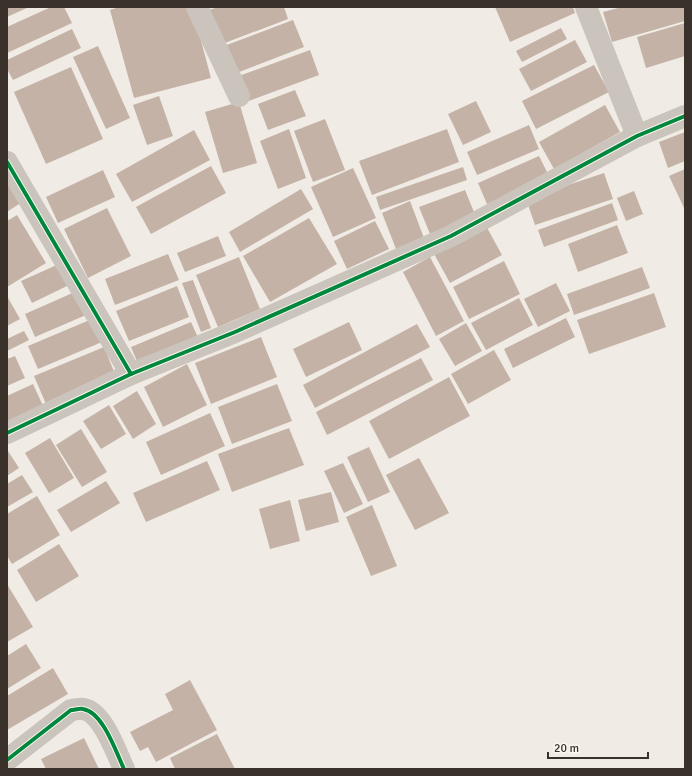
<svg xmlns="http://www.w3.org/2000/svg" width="692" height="776" viewBox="0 0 692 776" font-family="Signika,sans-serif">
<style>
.building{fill:#c4b2a6}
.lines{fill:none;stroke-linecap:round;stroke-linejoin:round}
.minor{stroke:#cac4bd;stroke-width:22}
.cycleway-casing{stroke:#fbf6ee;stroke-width:6}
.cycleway{stroke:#00873e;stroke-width:4}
</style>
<rect width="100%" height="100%" fill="#f0ece5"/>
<!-- building -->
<g class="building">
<path d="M 7,7 L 29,7 L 7,17 Z"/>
<path d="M 51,7 L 64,7 L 72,23 L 7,53 L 7,27 Z"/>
<path d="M 119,7 L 192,7 L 211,78 L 134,98 L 110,10 Z"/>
<path d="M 218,7 L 284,7 L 288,19 L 222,44 L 209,10 Z"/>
<path d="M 495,7 L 573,7 L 575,13 L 510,42 Z"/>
<path d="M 622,7 L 685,7 L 685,21 L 612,42 L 603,12 Z"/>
<path d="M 293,20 L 304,47 L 234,74 L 224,46 Z"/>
<path d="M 685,23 L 685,56 L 646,68 L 637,37 Z"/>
<path d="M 561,28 L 567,39 L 522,62 L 516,51 Z"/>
<path d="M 72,29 L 81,48 L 13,80 L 7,69 L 7,60 Z"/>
<path d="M 575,40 L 587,62 L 531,91 L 519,69 Z"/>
<path d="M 98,46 L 130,118 L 106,129 L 73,57 Z"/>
<path d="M 310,50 L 319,75 L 246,102 L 236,77 Z"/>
<path d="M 594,65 L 609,92 L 536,129 L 522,101 Z"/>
<path d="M 71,67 L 103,139 L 46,164 L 14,92 Z"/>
<path d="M 295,90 L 306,116 L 268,130 L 258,104 Z"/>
<path d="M 159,96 L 173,136 L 147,145 L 133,105 Z"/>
<path d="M 476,101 L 491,132 L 463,145 L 448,114 Z"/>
<path d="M 239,102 L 257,163 L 223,173 L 205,112 Z"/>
<path d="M 605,105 L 620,132 L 554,169 L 539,142 Z"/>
<path d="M 325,119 L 345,170 L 313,182 L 294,131 Z"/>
<path d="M 529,125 L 539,149 L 477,175 L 467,152 Z"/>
<path d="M 289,129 L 306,178 L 278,189 L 260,141 Z"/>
<path d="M 447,129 L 459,162 L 372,195 L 359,161 Z"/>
<path d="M 194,130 L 210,160 L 132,202 L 116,174 Z"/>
<path d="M 685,132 L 685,161 L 668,168 L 659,142 Z"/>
<path d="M 539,156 L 549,176 L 487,204 L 478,183 Z"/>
<path d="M 211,166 L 226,193 L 151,234 L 136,207 Z"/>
<path d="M 463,167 L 467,180 L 380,210 L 376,197 Z"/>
<path d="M 353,168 L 376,218 L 333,237 L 311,187 Z"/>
<path d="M 685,169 L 685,210 L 669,176 Z"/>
<path d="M 103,170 L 115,197 L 58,223 L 46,197 Z"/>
<path d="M 7,173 L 25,200 L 7,212 Z"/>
<path d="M 604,173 L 613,199 L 535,225 L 526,199 Z"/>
<path d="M 301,189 L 313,209 L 240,252 L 229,232 Z"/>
<path d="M 465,190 L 476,217 L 430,234 L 419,207 Z"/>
<path d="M 634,191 L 643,214 L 626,221 L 617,198 Z"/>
<path d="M 410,201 L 424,238 L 396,249 L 382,213 Z"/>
<path d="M 612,203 L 618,220 L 544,247 L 538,230 Z"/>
<path d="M 107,208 L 131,256 L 88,278 L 64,229 Z"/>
<path d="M 17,215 L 46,263 L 7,287 L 7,221 Z"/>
<path d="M 309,218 L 337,264 L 270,302 L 243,256 Z"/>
<path d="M 375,221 L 389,249 L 347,269 L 334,241 Z"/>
<path d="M 485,224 L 502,255 L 450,283 L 433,252 Z"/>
<path d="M 617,225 L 628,253 L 578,272 L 568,244 Z"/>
<path d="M 218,236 L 226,256 L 185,272 L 177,253 Z"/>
<path d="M 168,254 L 179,280 L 115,305 L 105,279 Z"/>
<path d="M 239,257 L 260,309 L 218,327 L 196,275 Z"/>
<path d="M 430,257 L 464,321 L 436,336 L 403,272 Z"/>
<path d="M 504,261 L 520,294 L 469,319 L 453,287 Z"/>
<path d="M 59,264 L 69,285 L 32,303 L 21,281 Z"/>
<path d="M 642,267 L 650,288 L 574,315 L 567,294 Z"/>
<path d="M 193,280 L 211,328 L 201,332 L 182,283 Z"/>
<path d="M 556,283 L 570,311 L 538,327 L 524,299 Z"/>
<path d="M 177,286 L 189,317 L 129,341 L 116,311 Z"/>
<path d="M 77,291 L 86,315 L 35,337 L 25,314 Z"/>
<path d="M 654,293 L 666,327 L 589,354 L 577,320 Z"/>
<path d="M 7,296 L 20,319 L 7,326 Z"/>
<path d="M 519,298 L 533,325 L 486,350 L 471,323 Z"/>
<path d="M 566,318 L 575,337 L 513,368 L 504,349 Z"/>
<path d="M 92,319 L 102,342 L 38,369 L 28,346 Z"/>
<path d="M 191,322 L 200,342 L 139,366 L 131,347 Z"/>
<path d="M 349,322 L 362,350 L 306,377 L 293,349 Z"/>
<path d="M 466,323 L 482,351 L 455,366 L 439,339 Z"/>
<path d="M 417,324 L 430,347 L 315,408 L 303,385 Z"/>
<path d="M 24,331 L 29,340 L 7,351 L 7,339 Z"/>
<path d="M 261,337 L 277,377 L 211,404 L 195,363 Z"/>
<path d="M 104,347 L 115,374 L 46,404 L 34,376 Z"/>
<path d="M 494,350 L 511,380 L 468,404 L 451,374 Z"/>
<path d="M 15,356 L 25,378 L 7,386 L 7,359 Z"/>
<path d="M 421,358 L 433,380 L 327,435 L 316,412 Z"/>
<path d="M 187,364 L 207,405 L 163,427 L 144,387 Z"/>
<path d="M 449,377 L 470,416 L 389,459 L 369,421 Z"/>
<path d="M 33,384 L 44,408 L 7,424 L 7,396 Z"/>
<path d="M 277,384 L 292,421 L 232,444 L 218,407 Z"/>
<path d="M 137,391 L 156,424 L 133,439 L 113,406 Z"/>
<path d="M 109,405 L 126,434 L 101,449 L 83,421 Z"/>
<path d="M 210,413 L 225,446 L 161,475 L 146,442 Z"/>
<path d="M 289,428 L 304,465 L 232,492 L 218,454 Z"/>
<path d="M 81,429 L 107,472 L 82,487 L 56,445 Z"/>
<path d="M 50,438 L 74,478 L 49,493 L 25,453 Z"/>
<path d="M 369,447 L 390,492 L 368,502 L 347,457 Z"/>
<path d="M 8,451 L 19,468 L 7,476 L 7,452 Z"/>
<path d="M 419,458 L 449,513 L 415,530 L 386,475 Z"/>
<path d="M 207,461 L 220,490 L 146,522 L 133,493 Z"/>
<path d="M 343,463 L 363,504 L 344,513 L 324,471 Z"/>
<path d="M 22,475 L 33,492 L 7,507 L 7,484 Z"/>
<path d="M 106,481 L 120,503 L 71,532 L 57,510 Z"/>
<path d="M 331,492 L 339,522 L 306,531 L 298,500 Z"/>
<path d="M 37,496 L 60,535 L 12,564 L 7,556 L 7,514 Z"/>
<path d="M 290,500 L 300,541 L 270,549 L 259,509 Z"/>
<path d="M 372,505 L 397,566 L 371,576 L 346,517 Z"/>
<path d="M 59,544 L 79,576 L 36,602 L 17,570 Z"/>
<path d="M 7,584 L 33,627 L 7,642 Z"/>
<path d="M 26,644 L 41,668 L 7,689 L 7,656 Z"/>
<path d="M 53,668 L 68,694 L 7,730 L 7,696 Z"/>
<path d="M 190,680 L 217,730 L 156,762 L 148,747 L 140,751 L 130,732 L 173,710 L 165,694 Z"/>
<path d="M 217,734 L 235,769 L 175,769 L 170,758 Z"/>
<path d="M 84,738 L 99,769 L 46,769 L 41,759 Z"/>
</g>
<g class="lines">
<!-- minor -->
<g class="minor">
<path d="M 197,7 L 239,96"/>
<path d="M 586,7 L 637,136"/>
<path d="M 7,162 L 131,374"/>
<path d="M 7,433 L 131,374 L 235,332 L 451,236 L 637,136 L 685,116"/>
<path d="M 7,760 L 71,710 C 74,710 80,708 83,709 C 103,712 116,752 124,769"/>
</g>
<defs>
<g id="cycleway">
<path d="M 7,162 L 131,374"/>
<path d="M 7,433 L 131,374 L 235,332 L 451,236 L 637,136 L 685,116"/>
<path d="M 7,760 L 71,710 C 74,710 80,708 83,709 C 103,712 116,752 124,769"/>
</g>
</defs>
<!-- cycleway casing -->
<use href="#cycleway" class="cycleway-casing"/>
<!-- cycleway -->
<use href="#cycleway" class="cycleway"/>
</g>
<!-- border -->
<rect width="692" height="776" fill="none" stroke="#3b312b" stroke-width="16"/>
<!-- scale -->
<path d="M548 752v6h100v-6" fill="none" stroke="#3b312b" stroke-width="2"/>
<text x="554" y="752" font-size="12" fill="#3b312b" stroke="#fbf6ee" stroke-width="3" paint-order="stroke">20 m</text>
</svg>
